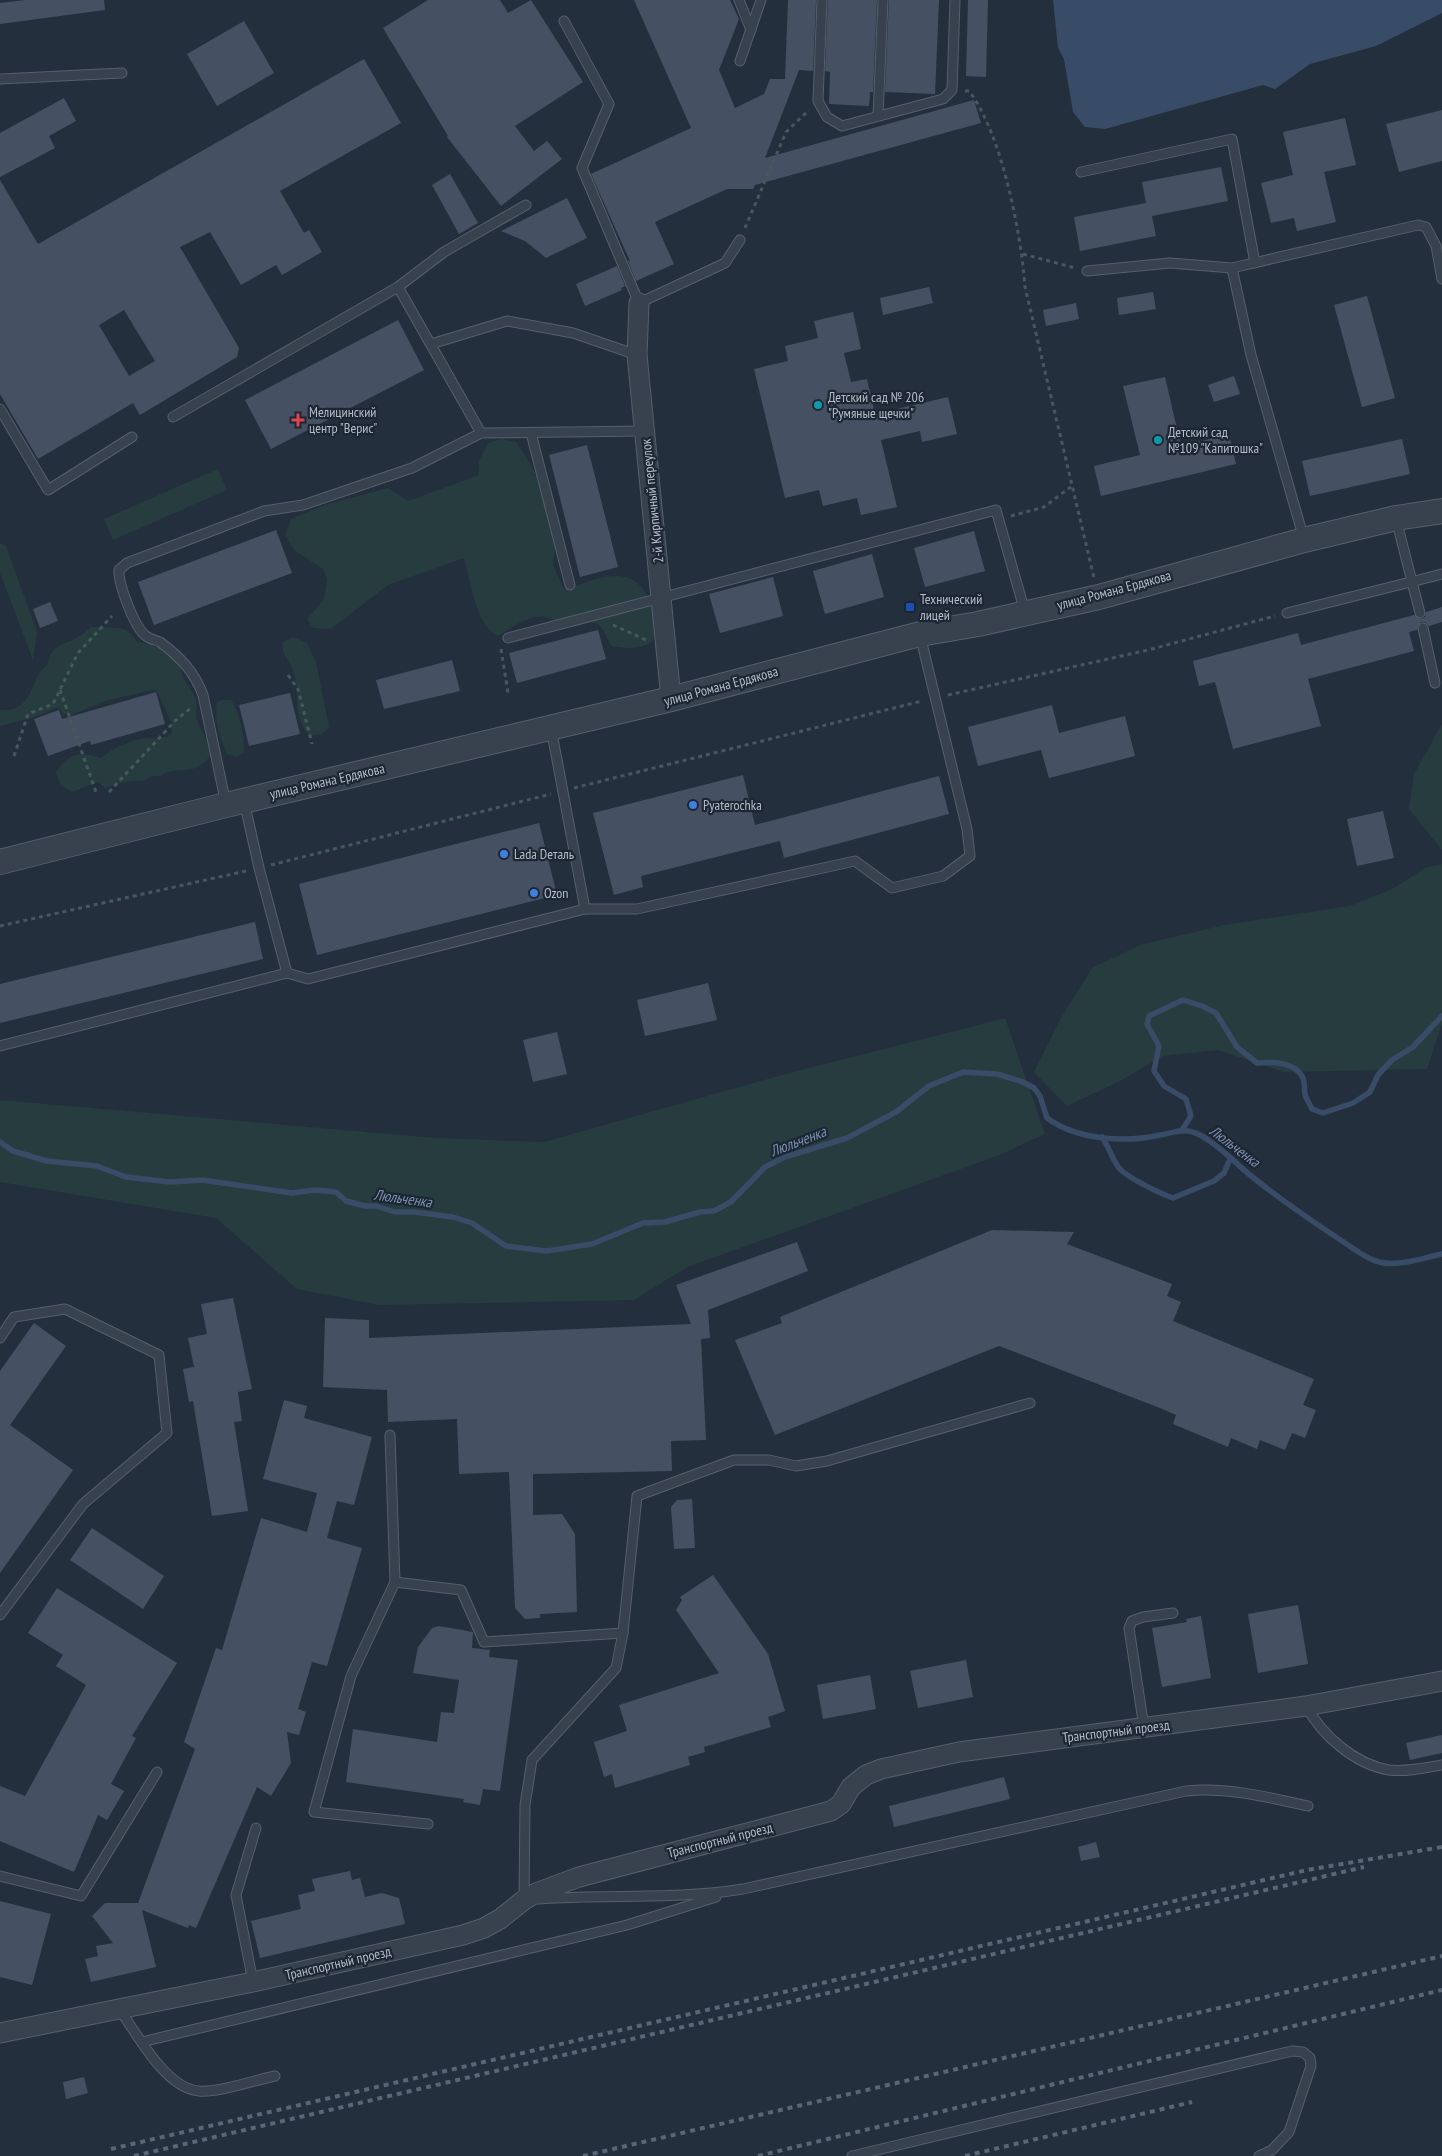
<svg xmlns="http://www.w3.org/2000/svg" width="1442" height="2156" viewBox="0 0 1442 2156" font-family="'PT Sans Narrow',sans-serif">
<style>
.green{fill:#263c3f}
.water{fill:#394c67}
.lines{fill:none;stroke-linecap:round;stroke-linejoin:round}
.stream{stroke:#394c67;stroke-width:5.5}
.building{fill:#455162;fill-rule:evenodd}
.service-casing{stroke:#565f6c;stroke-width:11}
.minor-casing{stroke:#565f6c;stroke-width:21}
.tertiary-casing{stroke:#565f6c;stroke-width:26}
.path{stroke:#44595c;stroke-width:3;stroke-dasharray:4 4;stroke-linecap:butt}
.service{stroke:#38414e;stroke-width:9}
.minor{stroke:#38414e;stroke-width:19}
.tertiary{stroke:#38414e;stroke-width:24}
.rail{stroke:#5a6575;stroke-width:4;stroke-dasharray:5 5;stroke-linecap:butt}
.culture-dot{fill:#0f9aa8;stroke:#1d2633;stroke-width:2}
.health-dot{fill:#e0444e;stroke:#1d2633;stroke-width:2}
.transit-dot{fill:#1a4fb4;stroke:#1d2633;stroke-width:2}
.shop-dot{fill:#3f7fe0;stroke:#1d2633;stroke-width:2}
.labels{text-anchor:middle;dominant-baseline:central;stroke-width:4.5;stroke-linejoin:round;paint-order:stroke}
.poi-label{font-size:14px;fill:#b4bcc9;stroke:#1d2633;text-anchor:start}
.street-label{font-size:14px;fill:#b4bcc9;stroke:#1d2633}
.water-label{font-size:15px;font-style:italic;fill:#7c92b1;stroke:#1d2633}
</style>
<rect width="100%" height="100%" fill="#242f3e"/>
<!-- green -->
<g class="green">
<path d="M 502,439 L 516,442 L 533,468 L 547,505 L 555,548 L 553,565 L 564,589 C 585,584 607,571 629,578 C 646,583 667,625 653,640 C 643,651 624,648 612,646 C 607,640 604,627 597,624 C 588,619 580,628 571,627 C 562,625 554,619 545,617 C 528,614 512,628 498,636 C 475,625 471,581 464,558 L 388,585 L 331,629 L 313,628 L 307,619 L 324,599 L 327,579 L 323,569 L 294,550 L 285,535 L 291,519 L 325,505 L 388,488 L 408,501 L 479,475 L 479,461 L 488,443 Z"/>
<path d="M 218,469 L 227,490 L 113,540 L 104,519 Z"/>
<path d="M 0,543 L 6,546 L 37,632 L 33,660 L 0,573 Z"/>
<path d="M 91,627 L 119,628 L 126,630 L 138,642 C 150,643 172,651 179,662 C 182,669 181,675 185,681 C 189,687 193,692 196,700 C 198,706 195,714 197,720 C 202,732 209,742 211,756 C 206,760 201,766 195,768 C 184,772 169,768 161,776 L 152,776 L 145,780 L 124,782 L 105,788 L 98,782 L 72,792 L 60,785 L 56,772 C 69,753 80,751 101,758 C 114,748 131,739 148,738 C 157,738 162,740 171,734 L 172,724 L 156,689 L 105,701 L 72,715 L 63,714 L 59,707 L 32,718 L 0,726 L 0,710 C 36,712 28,678 48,664 C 50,645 64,645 78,637 C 83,635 87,630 91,627 Z"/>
<path d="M 293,637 L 307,643 L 316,662 L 329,727 L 321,735 L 310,736 C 291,716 301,696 294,673 C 291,661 280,655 283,642 Z"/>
<path d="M 223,700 L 231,700 C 240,713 245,737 244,753 L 236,757 L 227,754 C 219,736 214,722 217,702 Z"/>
<path d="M 1442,724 L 1442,850 L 1409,809 L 1414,774 Z"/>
<path d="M 1442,864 L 1442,1023 L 1427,1069 L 1284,1072 L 1218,1050 L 1163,1056 L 1118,1082 L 1067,1106 L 1034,1072 L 1061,1018 L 1092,968 L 1140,945 L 1224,925 L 1350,906 L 1394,888 L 1425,868 Z"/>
<path d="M 1005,1018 L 1045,1134 L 997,1156 L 687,1267 L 634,1300 L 379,1305 L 297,1289 L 216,1218 L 0,1182 L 0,1100 L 436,1138 L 544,1142 L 782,1075 Z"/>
</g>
<!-- water -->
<path class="water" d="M 1053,0 L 1442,0 L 1442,13 L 1376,46 L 1310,64 L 1275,89 L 1263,85 L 1105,129 L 1085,127 L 1073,112 L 1064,59 L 1058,48 Z"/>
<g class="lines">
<!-- stream -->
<g class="stream">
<path d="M 1182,1130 L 1191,1116 L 1186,1099 L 1164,1086 L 1154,1071 L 1159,1046 L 1147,1024 L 1149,1016 L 1183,1000 L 1202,1006 L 1216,1013 L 1237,1047 L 1257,1063 C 1272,1062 1295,1061 1303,1078 C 1305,1083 1304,1089 1305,1094 C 1306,1099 1310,1104 1312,1109 L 1323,1113 L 1353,1103 L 1370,1092 L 1378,1075 L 1392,1060 L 1413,1047 L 1442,1016"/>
<path d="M 1102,1137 C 1109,1147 1112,1159 1119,1168 C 1128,1178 1159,1193 1173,1198 L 1214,1181 L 1224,1173 L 1230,1159"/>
<path d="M 0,1142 L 13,1151 L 47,1161 L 97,1166 L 126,1177 L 170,1182 L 202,1180 L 292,1193 L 315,1190 L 336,1192 L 346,1201 L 365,1206 L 376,1206 L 395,1212 L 414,1212 L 453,1217 L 472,1223 L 506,1246 L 547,1251 L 592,1244 L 643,1223 L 665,1222 L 700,1212 L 714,1211 L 731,1202 L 765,1167 L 785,1157 L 847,1138 L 896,1112 L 929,1086 L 963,1072 L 997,1074 L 1023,1082 L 1034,1088 L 1040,1096 L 1047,1118 C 1077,1140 1125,1143 1160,1135 C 1176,1132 1185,1127 1200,1135 C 1218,1144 1234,1162 1250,1175 C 1278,1198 1309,1219 1339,1239 C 1352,1247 1364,1258 1379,1262 C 1398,1267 1423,1258 1442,1254"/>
</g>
</g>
<!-- building -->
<g class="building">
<path d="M 25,0 L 104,0 L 105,10 L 0,24 L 0,3 Z"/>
<path d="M 428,0 L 500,0 L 508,13 L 531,0 L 583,82 L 515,126 L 534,151 L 547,141 L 562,159 L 501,206 L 447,137 L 448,136 L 383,28 Z"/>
<path d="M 634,0 L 730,0 L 739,19 L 719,70 L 735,108 L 764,94 L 770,79 L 785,79 L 788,0 L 816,0 L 813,71 L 799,70 L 765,158 L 974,100 L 981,123 L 755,185 L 753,189 L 727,189 L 655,222 L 674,264 L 636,281 L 628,261 L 630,261 L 591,174 L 691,128 Z"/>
<path d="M 828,0 L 877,0 L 873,92 L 870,92 L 869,106 L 829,104 L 830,72 L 825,71 Z"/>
<path d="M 889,0 L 939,0 L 935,94 L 885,92 Z"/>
<path d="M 968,0 L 988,0 L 986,77 L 966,76 Z"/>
<path d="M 244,21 L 274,73 L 217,106 L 187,54 Z"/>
<path d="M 364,59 L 401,123 L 280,191 L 304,233 L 309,230 L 322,252 L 282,275 L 276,265 L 241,285 L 210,232 L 180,247 L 239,348 L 237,357 L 140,415 L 133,403 L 38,459 L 0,394 L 0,180 L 38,244 ZM 124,310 L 155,361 L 129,376 L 99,325 Z"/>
<path d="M 64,98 L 76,121 L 49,136 L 55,148 L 0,177 L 0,133 Z"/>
<path d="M 1442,110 L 1442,161 L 1399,172 L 1386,124 Z"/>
<path d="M 1345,118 L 1356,165 L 1324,172 L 1336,222 L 1297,231 L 1294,218 L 1271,223 L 1261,183 L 1293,175 L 1283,132 Z"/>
<path d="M 1221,167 L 1228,201 L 1152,216 L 1156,236 L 1080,251 L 1074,217 L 1146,203 L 1142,182 Z"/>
<path d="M 450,174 L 478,223 L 459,234 L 432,185 Z"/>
<path d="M 567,198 L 587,238 L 546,258 L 525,241 L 501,231 Z"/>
<path d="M 617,266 L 625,286 L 621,288 L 622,290 L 585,306 L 576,284 Z"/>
<path d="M 929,287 L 933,303 L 883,315 L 880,298 Z"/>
<path d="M 1153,292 L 1156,309 L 1119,315 L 1117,298 Z"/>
<path d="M 1367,296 L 1395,398 L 1362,407 L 1334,305 Z"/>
<path d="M 1076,303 L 1079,319 L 1046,326 L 1043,310 Z"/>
<path d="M 853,312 L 861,349 L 844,353 L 851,382 L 867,379 L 875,414 L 948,397 L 957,434 L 922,442 L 920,431 L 881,440 L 897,507 L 861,515 L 857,498 L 823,506 L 819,490 L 785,498 L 754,369 L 788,361 L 785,346 L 818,338 L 814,321 Z"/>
<path d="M 398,320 L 424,370 L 271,449 L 245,400 Z"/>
<path d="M 1234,376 L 1240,394 L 1214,402 L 1208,385 Z"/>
<path d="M 1165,377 L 1181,446 L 1229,434 L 1236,464 L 1101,496 L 1094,466 L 1140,455 L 1123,386 Z"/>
<path d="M 1402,439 L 1410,474 L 1310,496 L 1302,461 Z"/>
<path d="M 587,445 L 618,567 L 580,577 L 549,455 Z"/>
<path d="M 276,530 L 292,573 L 154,625 L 138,582 Z"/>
<path d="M 974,531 L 985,571 L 925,587 L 914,548 Z"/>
<path d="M 872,554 L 884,597 L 825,614 L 813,571 Z"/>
<path d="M 773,577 L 783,616 L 720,633 L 709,594 Z"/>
<path d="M 50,602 L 58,621 L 40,628 L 33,609 Z"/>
<path d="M 1442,607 L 1442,622 L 1429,626 L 1425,622 L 1421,622 L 1417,630 L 1409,632 L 1414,651 L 1308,679 L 1321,726 L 1233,749 L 1215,682 L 1199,686 L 1193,661 L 1298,633 L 1301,645 L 1414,615 L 1421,619 L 1425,617 L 1426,612 Z"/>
<path d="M 598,630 L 606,659 L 517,683 L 509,653 Z"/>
<path d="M 452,660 L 460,691 L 384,709 L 376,680 Z"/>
<path d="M 156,692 L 165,724 L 91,745 L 90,741 L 48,756 L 34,719 L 59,710 L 62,719 Z"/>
<path d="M 290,693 L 300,734 L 249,746 L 239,705 Z"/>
<path d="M 1052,705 L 1059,733 L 1125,716 L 1135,756 L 1049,778 L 1041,750 L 978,766 L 968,727 Z"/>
<path d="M 743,775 L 755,825 L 939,776 L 949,814 L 784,858 L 780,841 L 641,876 L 643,887 L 614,895 L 593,813 Z"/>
<path d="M 1383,811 L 1394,858 L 1357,866 L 1347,819 Z"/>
<path d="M 539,823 L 557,895 L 317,955 L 299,884 Z"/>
<path d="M 255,922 L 263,959 L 0,1023 L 0,984 Z"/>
<path d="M 708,983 L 717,1020 L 645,1036 L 637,1000 Z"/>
<path d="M 557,1032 L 567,1074 L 533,1082 L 523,1040 Z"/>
<path d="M 992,1230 L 1074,1232 L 1067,1244 L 1172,1284 L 1167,1296 L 1181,1302 L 1173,1321 L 1314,1379 L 1303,1405 L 1316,1410 L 1305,1438 L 1292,1433 L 1285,1450 L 1260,1440 L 1257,1449 L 1231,1438 L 1228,1447 L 1173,1424 L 1176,1415 L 1160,1408 L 999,1346 L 775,1435 L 735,1340 L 782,1323 L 780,1317 Z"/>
<path d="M 797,1242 L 808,1271 L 708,1310 L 710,1338 L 701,1339 L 706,1440 L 671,1441 L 672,1471 L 533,1474 L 533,1515 L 562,1514 L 575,1534 L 577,1612 L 540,1614 L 540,1618 L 525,1619 L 515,1608 L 509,1472 L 459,1474 L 457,1419 L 388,1422 L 387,1390 L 323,1387 L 325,1318 L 369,1320 L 369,1338 L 691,1324 L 676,1285 Z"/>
<path d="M 233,1298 L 252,1389 L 238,1392 L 242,1421 L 234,1422 L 248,1511 L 212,1516 L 193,1401 L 189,1402 L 183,1369 L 194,1367 L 188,1338 L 207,1334 L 201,1304 Z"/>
<path d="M 34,1323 L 66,1346 L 10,1425 L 73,1470 L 0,1573 L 0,1371 Z"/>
<path d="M 284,1400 L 307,1406 L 304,1418 L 372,1437 L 354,1505 L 337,1501 L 327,1538 L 362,1548 L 327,1666 L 312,1662 L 298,1709 L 306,1712 L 299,1735 L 287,1732 L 291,1763 L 271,1796 L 257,1787 L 196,1928 L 189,1925 L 188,1928 L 142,1910 L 156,1967 L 91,1982 L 85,1959 L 98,1956 L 96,1946 L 113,1943 L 92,1916 L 105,1903 L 138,1903 L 195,1749 L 184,1742 L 216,1648 L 222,1650 L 261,1518 L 307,1532 L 317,1493 L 263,1479 Z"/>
<path d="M 692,1499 L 695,1548 L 674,1549 L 671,1507 L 677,1500 Z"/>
<path d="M 92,1528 L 164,1576 L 143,1609 L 70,1560 Z"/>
<path d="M 713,1575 L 768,1654 L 785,1711 L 768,1717 L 771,1727 L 704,1747 L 705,1752 L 688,1757 L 690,1765 L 615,1788 L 612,1774 L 604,1777 L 594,1742 L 627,1731 L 619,1705 L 719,1673 L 676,1610 L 682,1600 L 680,1597 Z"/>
<path d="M 57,1588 L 177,1663 L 132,1736 L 136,1738 L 111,1784 L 124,1791 L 107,1820 L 98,1815 L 74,1872 L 0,1841 L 0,1786 L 25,1796 L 86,1685 L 56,1666 L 63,1655 L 28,1633 Z"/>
<path d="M 1298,1605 L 1308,1664 L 1258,1673 L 1248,1614 Z"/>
<path d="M 1201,1616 L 1211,1678 L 1162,1687 L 1152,1628 L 1187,1622 L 1186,1619 Z"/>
<path d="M 439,1626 L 473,1632 L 472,1648 L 490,1650 L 489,1657 L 518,1660 L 500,1791 L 483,1789 L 480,1805 L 463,1802 L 464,1799 L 346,1782 L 353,1729 L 437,1742 L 441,1712 L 454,1713 L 459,1680 L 413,1673 L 418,1647 L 432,1628 Z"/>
<path d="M 966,1660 L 973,1697 L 918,1708 L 910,1671 Z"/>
<path d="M 870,1675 L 876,1709 L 823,1719 L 817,1685 Z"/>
<path d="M 1442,1735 L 1442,1753 L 1410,1760 L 1406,1743 Z"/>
<path d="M 1004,1777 L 1010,1799 L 894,1827 L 889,1806 Z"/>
<path d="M 1096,1842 L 1100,1857 L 1081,1861 L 1078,1847 Z"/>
<path d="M 350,1871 L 352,1880 L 360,1878 L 365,1897 L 382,1893 L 399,1898 L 405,1924 L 260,1958 L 251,1921 L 301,1909 L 298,1895 L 315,1891 L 312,1879 Z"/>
<path d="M 0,1901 L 51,1914 L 32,1985 L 0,1977 Z"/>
<path d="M 84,2077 L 88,2093 L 66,2099 L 63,2082 Z"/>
</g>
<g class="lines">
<defs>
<g id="service">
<path d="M 739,0 L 751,30"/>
<path d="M 822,0 L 818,101 L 827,117 L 842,126 L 943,99 L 952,90 L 955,0"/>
<path d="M 564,21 L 609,104 L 582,168 L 639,303 L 725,263 L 740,240"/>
<path d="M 740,61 L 761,0"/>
<path d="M 0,79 L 122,73"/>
<path d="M 878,116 L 883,0"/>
<path d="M 1081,172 L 1232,139 L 1255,263"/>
<path d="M 1087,271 L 1170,263 L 1232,268"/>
<path d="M 431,344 L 507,321 L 573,333 L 637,355"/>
<path d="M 0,409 L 48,490 L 132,437"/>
<path d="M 173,417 L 398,287"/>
<path d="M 481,433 L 398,287 L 444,252 L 526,205"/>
<path d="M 531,433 L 570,585"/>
<path d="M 1396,519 L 1420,613"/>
<path d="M 1304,539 L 1251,355 L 1232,268 L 1418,225 L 1426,227 L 1436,246 L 1442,279"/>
<path d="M 1287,613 L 1442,574"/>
<path d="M 1423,628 L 1435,683"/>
<path d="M 508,638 L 996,510 L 1025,612"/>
<path d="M 551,728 L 585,909"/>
<path d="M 244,801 L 259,868 L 287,973"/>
<path d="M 226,804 L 203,695 C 194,671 180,657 160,642 C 155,640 150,639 146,636 C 134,627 118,583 119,570 L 127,563 L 264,511 L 303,505 L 412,468 L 481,433 L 645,431"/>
<path d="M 0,1046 L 287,973 L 308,979 L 585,909 L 637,909 L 855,861 L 892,888 L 943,876 L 970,856 L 967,829 L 920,635"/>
<path d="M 0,1338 L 14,1317 L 65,1309 L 159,1355 L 167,1433 L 83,1504 L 0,1615"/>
<path d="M 390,1435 L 395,1582 L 351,1676 L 314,1812 L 428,1824"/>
<path d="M 395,1582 L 461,1590 L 484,1642 L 623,1633"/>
<path d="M 1306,1706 C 1322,1735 1354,1764 1389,1770 C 1406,1772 1425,1768 1442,1765"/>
<path d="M 1144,1728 L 1129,1628 L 1132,1621 L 1143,1617 L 1173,1613"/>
<path d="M 0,1876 L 81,1896 L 157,1772"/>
<path d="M 539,1899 C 607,1894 675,1900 743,1889 L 1186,1791 C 1228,1787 1267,1797 1308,1806"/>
<path d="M 524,1900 L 525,1805 L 532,1760 L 616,1668 L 623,1633 L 637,1496 L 734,1460 L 769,1460 L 796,1466 L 827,1461 L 1030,1403"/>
<path d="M 253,1982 L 236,1895 L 256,1828"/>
<path d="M 120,2010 C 137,2034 166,2089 199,2091 C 218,2093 255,2080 275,2076"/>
<path d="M 142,2042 L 627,1925 L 716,1897"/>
<path d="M 852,2156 L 1292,2051 L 1303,2052 L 1310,2058 L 1311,2066 L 1289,2132 L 1272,2150 L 1259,2156"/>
</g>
<g id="minor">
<path d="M 639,303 L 637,355 L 671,699"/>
<path d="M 0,2033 L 253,1982 L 463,1935 L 484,1928 L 500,1919 L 524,1900 L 536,1893 L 579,1877 L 831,1811 L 841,1804 L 851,1787 L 866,1775 L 881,1769 L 959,1752 L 1306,1706 L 1442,1681"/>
</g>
<path id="tertiary" d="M 0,862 L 226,805 L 671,699 L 920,634 L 978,624 L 1099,597 L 1304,540 L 1396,518 L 1442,511"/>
</defs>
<!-- service casing -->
<use href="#service" class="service-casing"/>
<!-- minor casing -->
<use href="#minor" class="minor-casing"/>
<!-- tertiary casing -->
<use href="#tertiary" class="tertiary-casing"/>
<!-- path -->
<g class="path">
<path d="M 965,91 L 969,91 C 1002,134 1021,233 1025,287 L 1094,578"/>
<path d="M 745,228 L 786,132 L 809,110"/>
<path d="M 1023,254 L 1075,268"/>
<path d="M 1011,516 L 1044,507 L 1072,486"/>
<path d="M 613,625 L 646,640"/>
<path d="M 501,649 L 508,693"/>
<path d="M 288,675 L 298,689 L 312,744"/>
<path d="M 60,690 L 97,795"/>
<path d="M 948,695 L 1148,650 L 1275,616"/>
<path d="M 14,756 L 28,714 L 53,704 L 78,653 L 112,616"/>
<path d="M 574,788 L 922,701"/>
<path d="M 109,792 L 176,720 L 192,707"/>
<path d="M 271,865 L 551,794"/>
<path d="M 0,926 L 246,871"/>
</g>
<!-- service -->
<use href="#service" class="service"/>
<!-- minor -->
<use href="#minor" class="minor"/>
<!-- tertiary -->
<use href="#tertiary" class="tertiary"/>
<!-- rail -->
<g class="rail">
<path d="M 111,2149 L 1307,1870 L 1442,1847"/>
<path d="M 134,2156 L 1364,1867"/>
<path d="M 583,2156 L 1442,1956"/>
<path d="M 758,2156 L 1442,1990"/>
<path d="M 965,2156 L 1192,2102"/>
</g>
</g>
<!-- markers -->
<g class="culture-dot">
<circle cx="818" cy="405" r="5"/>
<circle cx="1158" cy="440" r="5"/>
</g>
<path class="health-dot" d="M295.5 412.5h5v5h5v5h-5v5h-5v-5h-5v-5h5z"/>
<rect class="transit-dot" x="905" y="602" width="10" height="10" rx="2.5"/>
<g class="shop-dot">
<circle cx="693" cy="805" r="5"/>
<circle cx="504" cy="854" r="5"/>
<circle cx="534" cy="893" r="5"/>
</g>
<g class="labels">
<!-- poi labels -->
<g class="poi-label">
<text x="828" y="397">Детский сад № 206<tspan x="828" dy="16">"Румяные щечки"</tspan></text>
<text x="309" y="412">Мелицинский<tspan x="309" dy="16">центр "Верис"</tspan></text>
<text x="1168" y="432">Детский сад<tspan x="1168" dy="16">№109 "Капитошка"</tspan></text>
<text x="920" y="599">Технический<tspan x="920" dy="16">лицей</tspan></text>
<text x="703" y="805">Pyaterochka</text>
<text x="514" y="854">Lada Dеталь</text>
<text x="544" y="893">Ozon</text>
</g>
<!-- street labels -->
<g class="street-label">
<text transform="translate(652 501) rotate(-96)">2-й Кирпичный переулок</text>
<text transform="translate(1114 590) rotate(-15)">улица Романа Ердякова</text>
<text transform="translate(721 686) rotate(-15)">улица Романа Ердякова</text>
<text transform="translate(327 781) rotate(-13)">улица Романа Ердякова</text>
<text transform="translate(1116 1731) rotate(-7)">Транспортный проезд</text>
<text transform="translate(720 1840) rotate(-14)">Транспортный проезд</text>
<text transform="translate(338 1963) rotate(-13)">Транспортный проезд</text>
</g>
<!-- water labels -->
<g class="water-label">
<text transform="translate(798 1141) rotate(-21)">Люльченка</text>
<text transform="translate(1235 1146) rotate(37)">Люльченка</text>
<text transform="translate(403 1198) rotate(8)">Люльченка</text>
</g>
</g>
</svg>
